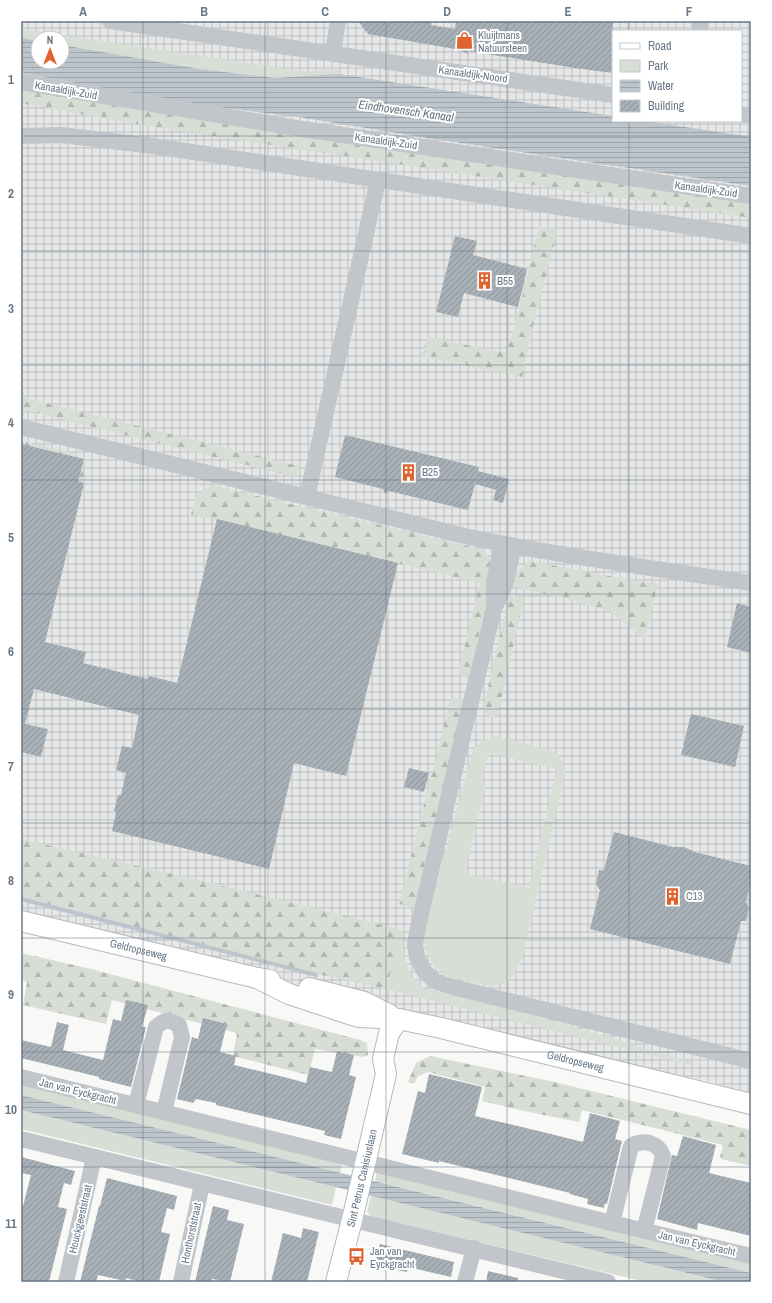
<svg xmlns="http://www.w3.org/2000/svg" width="772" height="1303" viewBox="0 0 772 1303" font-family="'Archivo Narrow',sans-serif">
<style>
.industrial{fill:url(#industrial-grid);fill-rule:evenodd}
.green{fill:#d8ddd5;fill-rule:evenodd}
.forest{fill:url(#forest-firs)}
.water{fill:url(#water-rules)}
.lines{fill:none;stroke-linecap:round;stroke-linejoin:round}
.stream{stroke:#bcc5cb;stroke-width:4}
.building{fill:url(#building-hatch)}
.major-casing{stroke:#b5b9bd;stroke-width:22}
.minor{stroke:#c2c5c9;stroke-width:16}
.major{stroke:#fff;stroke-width:20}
.grid{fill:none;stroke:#687786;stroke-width:1;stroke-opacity:0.55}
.labels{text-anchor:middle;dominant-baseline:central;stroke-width:4;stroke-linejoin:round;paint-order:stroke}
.poi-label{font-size:11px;fill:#687786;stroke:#fff;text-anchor:start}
.street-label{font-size:11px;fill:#687786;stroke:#fff}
.water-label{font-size:12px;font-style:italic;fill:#647781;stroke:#fff}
.neatline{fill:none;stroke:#687786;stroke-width:1.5}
.grid-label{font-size:13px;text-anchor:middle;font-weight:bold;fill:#687786}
</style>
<defs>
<pattern id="industrial-grid" width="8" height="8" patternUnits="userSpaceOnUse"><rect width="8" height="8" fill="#e6e7e7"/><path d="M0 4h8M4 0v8" fill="none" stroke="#bec0c1"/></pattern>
<pattern id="forest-firs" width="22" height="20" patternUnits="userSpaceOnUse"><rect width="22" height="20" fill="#d8ddd5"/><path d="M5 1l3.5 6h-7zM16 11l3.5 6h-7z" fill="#b3b8b2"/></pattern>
<pattern id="water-rules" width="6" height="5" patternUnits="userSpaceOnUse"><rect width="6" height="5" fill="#bcc5cb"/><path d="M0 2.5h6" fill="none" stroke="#9da5aa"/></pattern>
<pattern id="building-hatch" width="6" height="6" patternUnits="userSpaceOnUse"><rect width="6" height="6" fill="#a8b0b7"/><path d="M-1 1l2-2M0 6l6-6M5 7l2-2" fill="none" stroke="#8d949a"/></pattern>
</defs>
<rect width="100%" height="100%" fill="#f8f8f6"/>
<!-- industrial -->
<path class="industrial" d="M 21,21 L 751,21 L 751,1093 L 707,1081 L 386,1014 L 21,920 ZM 613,31 L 741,31 L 741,121 L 613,121 ZM 38,38 L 62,38 L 62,62 L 38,62 Z"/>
<!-- green -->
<g class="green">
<path d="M 21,29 L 308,72 L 325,69 L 339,70 L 339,74 L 276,78 L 199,69 L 62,45 L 62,38 L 38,38 L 38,41 L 21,38 Z"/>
<path d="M 496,736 L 553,751 L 560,757 L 566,769 L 522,959 L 515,973 L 505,983 L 491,986 L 449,977 L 433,965 L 427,953 L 424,941 L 426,925 L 473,750 L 481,741 ZM 489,753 L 557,769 L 529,888 L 465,873 L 486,783 L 481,781 Z"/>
<path d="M 402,930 L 403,953 L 412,978 L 423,988 L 553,1021 L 691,1062 L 691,1065 L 386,989 Z"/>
<path d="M 21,1082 L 342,1164 L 340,1173 L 21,1095 Z"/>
<path d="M 21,1110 L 336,1187 L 332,1205 L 21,1129 Z"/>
<path d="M 377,1172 L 751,1260 L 751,1273 L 375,1181 Z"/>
<path d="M 371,1195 L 724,1282 L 646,1282 L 377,1218 L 371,1216 L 367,1212 Z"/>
</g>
<!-- forest -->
<g class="forest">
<path d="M 21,87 L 751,201 L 751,218 L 128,123 L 21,103 Z"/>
<path d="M 539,226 L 558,229 L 533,326 L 522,377 L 421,356 L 428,337 L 506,353 L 515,326 Z"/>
<path d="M 21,397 L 299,466 L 297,474 L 295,477 L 283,474 L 21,409 Z"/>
<path d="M 21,441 L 78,454 L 84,473 L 84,482 L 21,467 Z"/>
<path d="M 211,485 L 484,550 L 492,561 L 492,577 L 469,677 L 459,675 L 459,670 L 480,583 L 191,514 C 193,508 194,500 198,495 C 202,491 207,489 211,485 Z"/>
<path d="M 529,561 L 642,582 L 658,583 L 645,639 L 609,611 L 564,598 L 514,587 C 513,574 519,568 529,561 Z"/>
<path d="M 510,594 L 524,598 L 497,718 L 489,716 L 483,709 Z"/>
<path d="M 456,698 L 464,700 L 415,908 L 399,904 L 450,701 L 451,699 Z"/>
<path d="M 21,839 L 207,882 L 402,930 L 386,989 L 351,981 L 313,973 L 21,901 Z"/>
<path d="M 21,953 L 87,968 L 360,1040 L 367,1043 L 368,1055 L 363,1057 L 315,1049 L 308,1075 L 233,1056 L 237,1033 L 112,1000 L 106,1024 L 23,1005 L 27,982 L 21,980 Z"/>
<path d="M 430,1056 L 554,1082 L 751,1130 L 751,1166 L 721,1159 L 720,1157 L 723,1145 L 582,1110 L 579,1122 L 524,1111 L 482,1101 L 485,1087 L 428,1072 L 418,1076 L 414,1084 L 408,1082 L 416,1063 Z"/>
</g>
<!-- water -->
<g class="water">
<path d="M 21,38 L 38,41 L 38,62 L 62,62 L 62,45 L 199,69 L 275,78 L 339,74 L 613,116 L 613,121 L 646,121 L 751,137 L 751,186 L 421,137 L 299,117 L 184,103 L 21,73 Z"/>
<path d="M 21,1095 L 751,1273 L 751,1282 L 724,1282 L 21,1110 Z"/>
</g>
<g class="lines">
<!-- stream -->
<path class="stream" d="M 21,899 L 316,975"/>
</g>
<!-- building -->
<g class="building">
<path d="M 358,21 L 432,21 L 431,25 L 455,29 L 456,21 L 613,21 L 613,73 L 575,68 L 468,51 L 468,54 L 455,49 L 368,34 Z"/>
<path d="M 455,236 L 477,241 L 473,255 L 527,269 L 518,307 L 464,293 L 458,317 L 436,312 Z"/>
<path d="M 345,435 L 479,467 L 478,471 L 509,479 L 503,503 L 493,500 L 496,490 L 475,484 L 468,510 L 389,491 L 385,494 L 383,489 L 335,477 Z"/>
<path d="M 21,444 L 84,459 L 78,481 L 84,483 L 45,642 L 86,652 L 83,663 L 148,679 L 149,676 L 177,683 L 217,519 L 398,563 L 346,776 L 294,763 L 269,869 L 112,831 L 116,812 L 114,811 L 118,795 L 121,795 L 126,773 L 116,770 L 122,746 L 132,748 L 139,715 L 34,689 L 25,724 L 48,729 L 41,757 L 21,752 Z"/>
<path d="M 737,603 L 751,607 L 751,653 L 727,647 Z"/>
<path d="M 691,714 L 744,726 L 735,767 L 681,755 Z"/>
<path d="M 409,768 L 429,773 L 424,792 L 404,787 Z"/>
<path d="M 614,832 L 673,847 L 684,847 L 695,852 L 751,866 L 751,880 L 746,902 L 749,908 L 746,921 L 741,921 L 730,964 L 590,929 L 600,890 L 596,884 L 599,870 L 604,870 Z"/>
<path d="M 126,1000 L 148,1005 L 142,1027 L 146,1027 L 131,1087 L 99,1079 L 99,1077 L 21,1058 L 21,1040 L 51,1047 L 57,1022 L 69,1025 L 63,1050 L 103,1060 L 113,1019 L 121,1021 Z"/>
<path d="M 203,1018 L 227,1024 L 220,1052 L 236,1056 L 234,1065 L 288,1078 L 306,1083 L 310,1067 L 332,1072 L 337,1051 L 354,1055 L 349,1075 L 356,1077 L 341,1139 L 324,1135 L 325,1131 L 216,1105 L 216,1103 L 196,1099 L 193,1103 L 177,1099 L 192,1037 L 198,1039 Z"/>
<path d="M 429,1074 L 482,1087 L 475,1116 L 547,1133 L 583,1142 L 590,1113 L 620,1121 L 615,1139 L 622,1141 L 607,1204 L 605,1203 L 604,1208 L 587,1204 L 588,1199 L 570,1194 L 570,1193 L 439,1161 L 439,1163 L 402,1154 L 418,1091 L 425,1093 Z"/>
<path d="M 683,1136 L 716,1145 L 709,1173 L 751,1183 L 751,1236 L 698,1223 L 697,1230 L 657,1219 L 672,1155 L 677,1156 Z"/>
<path d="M 21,1157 L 75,1171 L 71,1185 L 64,1183 L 58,1207 L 67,1209 L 49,1282 L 21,1282 L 21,1244 L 23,1236 L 21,1235 L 21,1205 L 23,1206 L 31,1175 L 21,1173 Z"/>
<path d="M 107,1178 L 177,1196 L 174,1210 L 167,1208 L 161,1232 L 170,1234 L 159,1282 L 141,1282 L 126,1278 L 125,1281 L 98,1275 L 96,1282 L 80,1282 L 99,1206 L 100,1206 Z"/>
<path d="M 213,1206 L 229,1210 L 227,1220 L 244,1224 L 230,1282 L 212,1279 L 211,1282 L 195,1282 Z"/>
<path d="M 303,1228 L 319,1232 L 307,1282 L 271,1282 L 283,1233 L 301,1238 Z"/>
<path d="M 380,1244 L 454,1262 L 451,1277 L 408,1267 L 407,1272 L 388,1268 L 389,1262 L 376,1259 Z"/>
<path d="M 488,1271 L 518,1278 L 518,1282 L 486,1282 Z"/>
</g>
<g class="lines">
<defs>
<g id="major">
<path id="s1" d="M 21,921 L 257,978 L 270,980"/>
<path id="s2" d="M 257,978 L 289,994 L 352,1015 L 360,1017 L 399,1019 L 441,1028 L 751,1104"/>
<path d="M 309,988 L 364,1002 L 390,1015"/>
<path id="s3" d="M 336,1282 L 352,1220 L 386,1074 L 383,1059 L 389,1033 L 399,1019"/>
</g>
</defs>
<!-- major casing -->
<use href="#major" class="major-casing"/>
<!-- minor -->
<g class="minor">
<path d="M 110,21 L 613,95"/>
<path d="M 699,31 L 701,21"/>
<path d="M 333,53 L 338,21"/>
<path d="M 21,82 L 296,128 L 751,196"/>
<path d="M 741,114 L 751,116"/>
<path d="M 21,136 L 61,135 L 153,146 L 751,236"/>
<path d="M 21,427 L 469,537 C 563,556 657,569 751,583"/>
<path d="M 307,497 L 378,180"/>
<path d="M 514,546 L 505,585 L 494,609 L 466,722 L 418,927 L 415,945 L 417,957 L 424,971 L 435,981 L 449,986 L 751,1061"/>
<path d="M 494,604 L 494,583 L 502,544"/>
<path d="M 21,1077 L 612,1223 L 751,1256"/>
<path d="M 136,1105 L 156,1027 C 166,1019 167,1019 179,1025 L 182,1037 L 164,1112"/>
<path d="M 21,1139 L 608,1282"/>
<path d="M 612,1223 L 631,1146 C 644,1139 658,1142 663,1156 L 644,1231"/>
<path d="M 66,1282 L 94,1157"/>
<path d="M 181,1282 L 202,1184"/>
<path d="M 465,1282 L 474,1248"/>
</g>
<!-- major -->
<use href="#major" class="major"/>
</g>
<!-- grid -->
<path class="grid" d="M 143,21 L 143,1282M 265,21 L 265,1282M 386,21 L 386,1282M 507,21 L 507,1282M 629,21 L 629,31M 629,121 L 629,1282M 21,136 L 751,136M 21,251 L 751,251M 21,365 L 751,365M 21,480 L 751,480M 21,594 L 751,594M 21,709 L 751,709M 21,823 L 751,823M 21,938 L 751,938M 21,1052 L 751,1052M 21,1167 L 751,1167"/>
<!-- icons -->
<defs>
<symbol id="shop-bare" viewBox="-9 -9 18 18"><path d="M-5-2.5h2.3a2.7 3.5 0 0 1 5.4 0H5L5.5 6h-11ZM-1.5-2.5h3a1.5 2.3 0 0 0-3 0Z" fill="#df622f" stroke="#fff" stroke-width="2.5" paint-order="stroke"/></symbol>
<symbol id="building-bare" viewBox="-9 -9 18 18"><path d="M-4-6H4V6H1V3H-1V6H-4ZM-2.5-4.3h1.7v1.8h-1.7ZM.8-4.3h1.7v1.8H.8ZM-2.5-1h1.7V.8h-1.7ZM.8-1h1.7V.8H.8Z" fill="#df622f" stroke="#fff" stroke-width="2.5" paint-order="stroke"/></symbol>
<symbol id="bus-bare" viewBox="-9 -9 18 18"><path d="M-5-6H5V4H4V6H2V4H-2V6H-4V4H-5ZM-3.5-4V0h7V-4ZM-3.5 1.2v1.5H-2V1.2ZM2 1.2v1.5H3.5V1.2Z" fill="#df622f" stroke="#fff" stroke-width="2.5" paint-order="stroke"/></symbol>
</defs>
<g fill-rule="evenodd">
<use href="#shop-bare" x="452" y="28" width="25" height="25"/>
<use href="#building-bare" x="472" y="268" width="25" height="25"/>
<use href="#building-bare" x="396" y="460" width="25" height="25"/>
<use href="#building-bare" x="660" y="884" width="25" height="25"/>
<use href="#bus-bare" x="344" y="1244" width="25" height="25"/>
</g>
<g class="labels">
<!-- poi labels -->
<g class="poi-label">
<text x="478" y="35">Kluijtmans<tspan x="478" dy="13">Natuursteen</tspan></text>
<text x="497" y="281">B55</text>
<text x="422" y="472">B25</text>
<text x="686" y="896">C13</text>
<text x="370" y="1251">Jan van<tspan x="370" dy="13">Eyckgracht</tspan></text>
</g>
<!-- street labels -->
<g class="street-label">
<text transform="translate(473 74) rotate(8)">Kanaaldijk-Noord</text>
<text transform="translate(66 90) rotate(10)">Kanaaldijk-Zuid</text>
<text transform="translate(386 141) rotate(8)">Kanaaldijk-Zuid</text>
<text transform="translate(706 189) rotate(8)">Kanaaldijk-Zuid</text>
<text stroke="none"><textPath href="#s1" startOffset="121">Geldropseweg</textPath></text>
<text stroke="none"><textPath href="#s2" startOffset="331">Geldropseweg</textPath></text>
<text transform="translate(78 1091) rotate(14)">Jan van Eyckgracht</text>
<text stroke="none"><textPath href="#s3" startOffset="107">Sint Petrus Canisiuslaan</textPath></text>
<text transform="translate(80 1219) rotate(-77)">Houckgeeststraat</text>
<text transform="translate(191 1233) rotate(-78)">Honthorststraat</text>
<text transform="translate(697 1243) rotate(13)">Jan van Eyckgracht</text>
</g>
<!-- water labels -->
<g class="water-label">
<text transform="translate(406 111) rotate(8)">Eindhovensch Kanaal</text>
</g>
</g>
<!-- border -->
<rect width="772" height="1303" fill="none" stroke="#ffffff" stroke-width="44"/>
<!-- legend -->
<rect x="612" y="30" width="130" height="92" fill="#ffffff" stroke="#c3c9cf"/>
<rect x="620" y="43" width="20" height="6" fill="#ffffff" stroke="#c3c9cf"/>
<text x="648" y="50" font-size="12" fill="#687786">Road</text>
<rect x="620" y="60" width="20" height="12" fill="#d8ddd5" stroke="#c3c9cf"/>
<text x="648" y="70" font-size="12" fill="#687786">Park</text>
<rect x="620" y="80" width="20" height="12" fill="url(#water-rules)" stroke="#c3c9cf"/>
<text x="648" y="90" font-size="12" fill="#687786">Water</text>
<rect x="620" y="100" width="20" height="12" fill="url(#building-hatch)" stroke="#c3c9cf"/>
<text x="648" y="110" font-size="12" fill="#687786">Building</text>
<!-- north arrow -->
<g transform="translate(50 50)"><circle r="19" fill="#ffffff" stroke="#c3c9cf"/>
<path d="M0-3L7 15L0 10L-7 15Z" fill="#df622f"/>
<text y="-6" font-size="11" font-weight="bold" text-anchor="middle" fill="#687786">N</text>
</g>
<rect x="22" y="22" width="728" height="1259" class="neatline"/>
<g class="grid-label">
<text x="83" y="16">A</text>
<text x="204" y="16">B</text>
<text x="325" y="16">C</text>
<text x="447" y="16">D</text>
<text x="568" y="16">E</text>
<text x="689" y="16">F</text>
<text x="11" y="84">1</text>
<text x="11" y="198">2</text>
<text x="11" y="313">3</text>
<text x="11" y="427">4</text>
<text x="11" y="542">5</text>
<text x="11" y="656">6</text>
<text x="11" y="771">7</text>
<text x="11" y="885">8</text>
<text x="11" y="999">9</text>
<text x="11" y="1114">10</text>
<text x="11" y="1228">11</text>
</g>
</svg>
